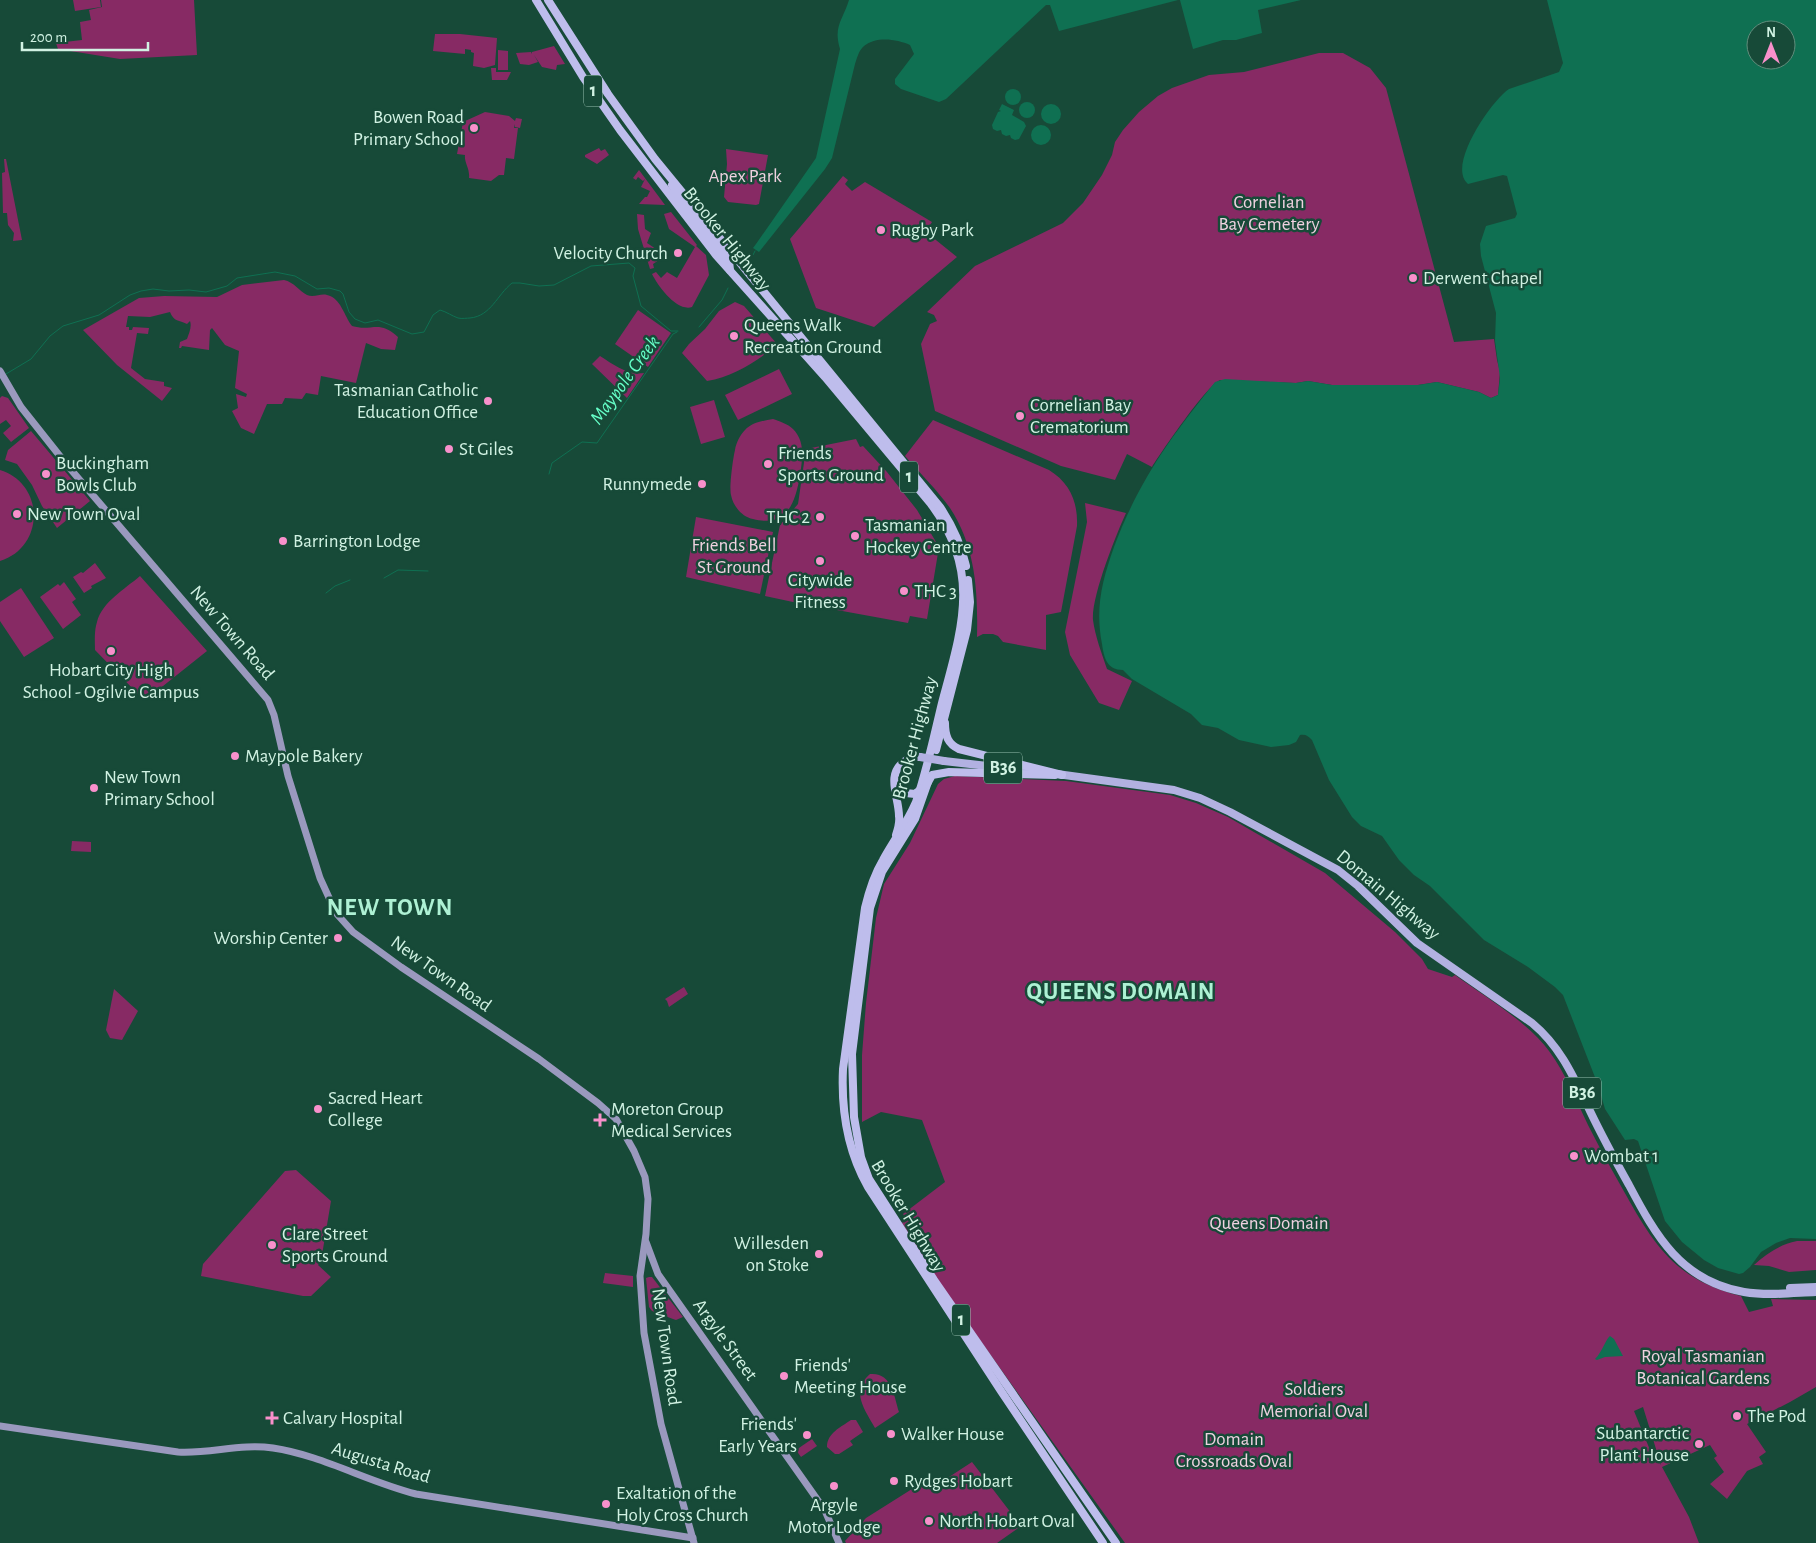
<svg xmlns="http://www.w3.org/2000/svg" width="1816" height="1543" viewBox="0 0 1816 1543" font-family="'Alegreya Sans',sans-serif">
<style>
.green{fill:#872a64;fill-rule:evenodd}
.water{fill:#0f7052;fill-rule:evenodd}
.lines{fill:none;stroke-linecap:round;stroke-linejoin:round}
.stream{stroke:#0f7052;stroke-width:1}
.secondary{stroke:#9a99be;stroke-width:7}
.primary{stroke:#b2b1e1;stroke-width:8}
.trunk{stroke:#bebdec;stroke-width:8}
.primary-bridge{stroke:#b2b1e1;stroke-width:8}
.poi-dot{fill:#f890cb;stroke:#174a38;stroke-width:2}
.labels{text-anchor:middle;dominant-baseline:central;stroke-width:5;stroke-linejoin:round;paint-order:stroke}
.shield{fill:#174a38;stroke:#99c0b0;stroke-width:1}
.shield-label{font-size:18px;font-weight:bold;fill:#d1f2e3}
.poi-label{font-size:19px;fill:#d1f2e3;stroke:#174a38;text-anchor:start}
.park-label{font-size:19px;fill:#efd1e0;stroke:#174a38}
.street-label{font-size:19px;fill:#d1f2e3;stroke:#174a38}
.water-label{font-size:20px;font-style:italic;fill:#66ffc8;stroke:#174a38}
.district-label{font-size:24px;font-weight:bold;letter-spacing:1px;fill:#aef1d4;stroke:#174a38}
</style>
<rect width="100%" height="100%" fill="#174a38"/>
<!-- green -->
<g class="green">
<path d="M 73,0 L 100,0 L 101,7 L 75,11 Z"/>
<path d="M 101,0 L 194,0 L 197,55 L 120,59 L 58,49 L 56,43 L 82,40 L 80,22 L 91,20 L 89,10 L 102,7 Z"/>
<path d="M 435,34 L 460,34 L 497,38 L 495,65 L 484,68 L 473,66 L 474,53 L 471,52 L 471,50 L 465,49 L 465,54 L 433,51 Z"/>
<path d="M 554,46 L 565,64 L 557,65 L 556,70 L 542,67 L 534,55 L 538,62 L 529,65 L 520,64 L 516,53 L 531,52 L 532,54 L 532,52 Z"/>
<path d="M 498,50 L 508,51 L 508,70 L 498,70 Z"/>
<path d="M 1319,53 L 1343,53 L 1370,68 L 1386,88 L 1454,342 L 1494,339 L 1497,360 L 1500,372 L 1498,395 L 1491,398 L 1479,392 L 1437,382 L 1418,385 L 1382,386 L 1332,385 L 1308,381 L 1296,383 L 1220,380 C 1207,385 1162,451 1152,467 L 1127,454 L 1115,480 L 1061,466 L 935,411 L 921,344 L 930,324 L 937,321 L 934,315 L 927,312 L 975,266 L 1063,223 L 1083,203 L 1102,175 L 1112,155 L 1115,142 L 1123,130 L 1139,112 L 1158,96 L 1172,88 L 1209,75 L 1244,72 Z"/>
<path d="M 491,68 L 496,68 L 496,72 L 511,72 L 507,80 L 492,80 Z"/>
<path d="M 485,112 L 509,116 L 515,121 L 516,118 L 522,119 L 520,128 L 515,127 L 515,124 L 514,128 L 518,128 L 514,159 L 506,158 L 504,175 L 499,175 L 491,181 L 469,178 C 470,168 464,163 465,155 L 457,154 L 463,122 Z"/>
<path d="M 599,148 L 601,151 L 605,149 L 609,155 L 597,164 L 585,157 L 585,155 Z"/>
<path d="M 726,149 L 768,155 L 759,204 L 756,205 L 728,202 L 724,197 L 727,164 Z"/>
<path d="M 4,159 L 6,159 L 22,240 L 13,241 L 14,233 L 8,225 L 7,213 L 3,213 L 2,173 L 5,172 Z"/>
<path d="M 639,170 L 665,205 L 639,204 L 645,197 L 647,197 L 650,191 L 641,187 L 645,179 L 643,181 L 638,177 L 636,180 L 633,178 Z"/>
<path d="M 843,176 L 848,180 L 845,184 L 852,191 L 865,182 L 932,222 L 926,232 L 957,257 L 874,327 L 816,308 L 790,239 Z"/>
<path d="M 671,212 L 697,245 L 696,246 L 706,255 L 709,275 L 692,307 C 677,312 658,286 652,274 L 656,272 L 661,278 L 667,272 L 677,278 L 695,247 L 669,229 L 664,214 Z"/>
<path d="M 637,214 L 644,215 L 645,229 L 651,233 L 647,243 L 659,251 L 659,253 L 654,255 L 653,257 L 659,260 L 653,264 L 654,268 L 650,269 L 638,229 Z"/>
<path d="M 284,280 C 294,282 299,291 307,295 C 314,298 321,293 327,295 C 341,298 344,316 352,326 C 372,332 379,319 398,337 L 395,350 L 381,349 L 366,343 L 356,383 L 321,376 L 318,395 L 306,393 L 302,399 L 285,398 L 282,404 L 267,404 L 254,434 L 241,428 L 232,411 L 238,408 L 236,394 L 246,397 L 247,394 L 235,388 L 239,351 L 225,345 L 212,328 L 210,330 L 209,350 L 182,346 L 181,348 L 179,348 L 180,342 L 187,339 C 189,333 192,327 190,321 L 187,324 C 179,320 174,322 170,312 L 150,317 L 128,316 L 126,327 L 129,327 L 129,330 L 132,330 L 133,327 L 149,328 L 148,334 L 137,333 L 131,368 L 145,379 L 164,382 L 164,386 L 172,388 L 162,401 L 117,365 L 83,330 L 139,298 L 164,296 L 217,297 L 242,285 Z"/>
<path d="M 735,302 L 744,306 L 778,345 C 757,360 734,377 707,381 L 682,353 L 689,344 L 705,329 L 719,311 Z"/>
<path d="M 638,310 L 671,333 L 648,367 L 615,344 Z"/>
<path d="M 600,356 C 614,365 627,375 644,373 L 627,398 L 592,364 Z"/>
<path d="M 779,369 L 792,394 L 738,420 L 725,395 Z"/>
<path d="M 2,396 L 8,398 L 29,428 L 11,442 L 3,433 L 11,426 L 6,420 L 0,424 L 0,398 Z"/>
<path d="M 714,400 L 725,437 L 701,444 L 690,407 Z"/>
<path d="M 773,419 C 779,421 788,424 793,429 C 806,442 802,460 800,476 C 795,503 787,528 753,519 C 742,517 733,506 731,495 C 729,488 733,458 735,450 C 736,443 740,435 745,430 C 752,422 763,421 773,419 Z"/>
<path d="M 933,420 L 1049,470 C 1070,483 1078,502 1077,526 L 1061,612 L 1046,615 L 1046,650 L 1003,642 L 998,636 L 993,634 L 983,634 L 977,637 C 978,593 976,547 950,508 C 937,490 920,473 905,456 Z"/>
<path d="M 31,431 L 90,501 L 57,528 L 42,506 L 32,485 L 17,464 L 5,460 L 8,450 Z"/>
<path d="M 856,439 L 860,447 L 863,446 L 887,472 L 917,510 L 939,547 L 927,619 L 910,616 L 908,623 L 793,602 L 765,596 L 780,525 L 798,504 L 806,449 Z"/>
<path d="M 0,470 C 45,484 45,547 0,561 Z"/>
<path d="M 1085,503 L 1126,513 C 1116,535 1091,597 1093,620 C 1095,636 1102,654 1107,669 L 1132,681 L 1119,710 L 1099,703 L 1070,655 L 1065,632 L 1087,522 Z"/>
<path d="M 696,517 L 773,532 L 760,594 L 686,577 Z"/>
<path d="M 95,563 L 106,578 L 91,586 L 92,588 L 84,593 L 73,577 L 81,572 L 83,573 Z"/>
<path d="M 140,576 L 207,651 L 148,698 L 139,695 L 95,650 C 95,641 94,631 97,622 C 102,602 125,589 140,576 Z"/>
<path d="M 64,582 L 76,599 L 72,602 L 81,615 L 63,629 L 40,597 L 58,584 L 60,586 Z"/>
<path d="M 21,588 L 54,638 L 24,657 L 0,621 L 0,602 Z"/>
<path d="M 955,776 L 1066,781 L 1170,795 L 1196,803 L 1228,817 L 1325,873 L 1395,932 L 1422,959 L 1428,969 L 1452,977 L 1455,975 C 1485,997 1528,1022 1549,1051 C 1566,1074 1576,1100 1588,1125 C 1600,1149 1613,1172 1626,1195 C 1656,1249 1679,1281 1741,1296 L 1749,1312 L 1773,1306 L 1771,1299 L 1816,1300 L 1816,1387 L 1790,1402 L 1747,1424 L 1766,1452 L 1759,1457 L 1763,1464 L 1747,1471 L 1727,1499 L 1710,1484 L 1724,1472 L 1714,1458 L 1717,1456 L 1710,1445 L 1662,1467 L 1689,1517 L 1699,1543 L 1125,1543 L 937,1280 L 902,1223 L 906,1219 L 903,1214 L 945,1182 L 922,1120 L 881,1112 L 862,1122 L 862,1055 L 866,1003 L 876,918 L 884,884 L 910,843 L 938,784 L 944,779 ZM 1643,1407 L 1661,1465 L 1650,1450 L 1634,1411 Z"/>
<path d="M 72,841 L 91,842 L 91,852 L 71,851 Z"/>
<path d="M 684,987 L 688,994 L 669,1007 L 667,1001 L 665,999 Z"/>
<path d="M 114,989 L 138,1011 L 122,1040 L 110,1038 L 106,1030 Z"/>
<path d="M 296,1170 L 331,1201 L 321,1261 L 318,1265 L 331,1277 L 311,1296 L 303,1296 L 201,1276 L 203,1264 L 285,1171 Z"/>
<path d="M 1797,1241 L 1816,1241 L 1816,1270 L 1789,1272 L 1769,1266 L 1754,1265 C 1767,1253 1779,1245 1797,1241 Z"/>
<path d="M 605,1273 L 633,1276 L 633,1287 L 603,1283 Z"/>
<path d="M 649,1277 L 652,1277 L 683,1317 L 676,1320 L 673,1319 L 652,1311 L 649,1307 L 646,1278 Z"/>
<path d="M 870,1374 C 892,1372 894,1396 899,1412 L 875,1428 C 865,1410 850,1391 870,1374 Z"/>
<path d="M 851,1420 L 856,1420 L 863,1432 L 850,1441 L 853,1445 L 839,1454 L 835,1454 L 827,1447 C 827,1433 841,1427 851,1420 Z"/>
<path d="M 812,1439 L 817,1446 L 801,1457 L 796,1450 Z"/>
<path d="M 972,1462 L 1021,1526 L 997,1543 L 846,1543 L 845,1541 L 866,1518 L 912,1489 L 931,1485 L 949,1477 Z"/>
</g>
<!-- water -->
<g class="water">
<path d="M 849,0 L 1178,0 L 1059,31 L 1050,5 L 1046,5 L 946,99 L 939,102 L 901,89 L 895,84 L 895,79 L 914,54 L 910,45 C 897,39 876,36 864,46 C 859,50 857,58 855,64 L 832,158 L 825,169 L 759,252 L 753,248 L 756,244 L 816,158 L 840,49 C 833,26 843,20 849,0 Z"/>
<path d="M 1180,0 L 1301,0 L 1258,10 L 1262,33 L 1236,40 L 1223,40 L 1193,49 Z"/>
<path d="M 1547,0 L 1816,0 L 1816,1239 L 1790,1238 L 1776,1243 L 1761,1252 L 1750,1267 L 1743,1273 L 1739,1274 L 1718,1268 L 1704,1260 L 1682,1242 L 1665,1221 L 1638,1141 L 1634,1139 L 1625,1140 L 1605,1109 L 1598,1085 L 1563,995 L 1555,987 L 1528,967 L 1484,940 L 1430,886 L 1414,875 L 1399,860 L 1382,836 L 1361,826 L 1352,817 L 1329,780 L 1312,740 C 1308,736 1306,734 1300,735 L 1296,742 L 1289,745 L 1271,747 L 1239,740 L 1218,728 L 1202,725 L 1191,714 L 1132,679 L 1123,670 C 1107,670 1104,658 1102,644 C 1095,608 1102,581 1114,547 C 1139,480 1171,437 1215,382 L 1225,379 L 1296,383 L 1308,381 L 1332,385 L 1418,385 L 1437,382 L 1479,392 L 1491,398 L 1498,395 L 1500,378 L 1495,341 L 1496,313 L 1481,256 L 1480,244 L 1486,226 L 1515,218 L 1517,214 L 1507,176 L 1503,175 L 1468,184 C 1446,166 1492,100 1509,89 L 1559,72 L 1563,63 ZM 1756,30 L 1786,30 L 1786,60 L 1756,60 Z"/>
<circle cx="1013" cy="97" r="8"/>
<circle cx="1027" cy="110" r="8"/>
<path d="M 1002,104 L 1014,110 L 1012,115 L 1024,122 L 1026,126 L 1019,139 L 1015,140 L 1011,138 L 1010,135 L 1006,136 L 1002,134 L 1001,130 L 997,131 L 993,129 L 992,125 L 998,112 L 1001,111 L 999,110 Z"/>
<circle cx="1051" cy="114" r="10"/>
<circle cx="1041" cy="135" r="10"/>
<path d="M 1610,1336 L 1614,1339 L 1623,1356 L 1605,1357 L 1597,1360 L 1595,1359 C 1603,1351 1605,1340 1610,1336 Z"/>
</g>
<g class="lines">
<!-- stream -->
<g class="stream">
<path d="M 753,255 L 755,251"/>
<path d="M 699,327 L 722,300 L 728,288"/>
<path d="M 6,374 L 31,359 L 50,336 L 63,326 L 99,315 L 130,295 L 141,291 L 153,289 L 169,291 L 189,290 L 206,292 L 227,286 L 237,278 L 275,272 L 295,276 L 317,289 L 329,288 L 340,291 L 343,294 L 349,312 L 355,319 L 365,323 L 378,320 L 412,334 L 424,332 L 433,315 L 440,310 C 447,312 452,316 458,318 C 462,319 467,318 470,318 C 491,316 497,295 512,283 L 520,283 L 539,286 L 554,285 L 591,266 L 629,263 L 635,268 L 633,276 L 641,306 L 671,331 L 678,331"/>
<path d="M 549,474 L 552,463 L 582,442 L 597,443 L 673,334 L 677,332"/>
<path d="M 384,578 L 398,570 L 428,571"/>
<path d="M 326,593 L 335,586 L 350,580"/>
</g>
<!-- secondary -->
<g class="secondary">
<path d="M 0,371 L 21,407 L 67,465 L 268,700 L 274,715 L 288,776 L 320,878 L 336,913 L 353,932 L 401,967 L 539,1059 L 598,1103 L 616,1119 L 634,1151 L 645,1177 L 648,1199 L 646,1234 L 640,1276 L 644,1333 L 661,1424 L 694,1543"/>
<path d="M 646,1242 L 658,1274 L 824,1509"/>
<path d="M 0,1426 L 178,1452 C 210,1454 241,1443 273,1448 C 321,1455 368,1482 416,1494 L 693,1538"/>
<path d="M 823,1506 L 839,1543"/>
</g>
<!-- primary -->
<g class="primary">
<path d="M 944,761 L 1031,771"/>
<path d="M 1057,774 L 1174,790 L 1200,798 L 1230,812 L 1338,870 L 1358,886 L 1417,943 L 1532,1023 C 1561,1047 1574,1078 1590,1111 C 1602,1136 1615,1160 1629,1185 C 1656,1236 1681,1281 1744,1292 C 1767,1296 1792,1293 1816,1292"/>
<path d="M 1790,1288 L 1816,1287"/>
</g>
<!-- trunk -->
<g class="trunk">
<path d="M 536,0 L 583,77 L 620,130 L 716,255 L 825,377 L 931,504 C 982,572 962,628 942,703 C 934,736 927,770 916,802 C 907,823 894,840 883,860 C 874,875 869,891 865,908 L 843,1069 C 841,1111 847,1150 868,1187 L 1001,1391 L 1103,1543"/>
<path d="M 548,0 L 608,94 L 655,159 L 940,507 C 952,525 961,544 966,566"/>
<path d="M 672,185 L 679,197 L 729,261 L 730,270"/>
<path d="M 945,723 C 945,736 948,744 959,749 L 1062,775"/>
<path d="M 936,750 L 967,630 L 970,602 L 968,580"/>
<path d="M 897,782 L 899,789 L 906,793 L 915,794 L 921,789"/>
<path d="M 928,782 L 915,819 L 882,872 L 870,908 L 852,1054 L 854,1117 L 861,1157 L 869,1179 L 934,1280 L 1116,1543"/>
<path d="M 927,784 L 932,775 L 949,772 L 1055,775"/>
<path d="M 896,835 C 898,829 900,822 899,816 C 899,797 885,774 905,761 C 910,757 914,756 920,757"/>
</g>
<!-- primary-bridge -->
<path class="primary-bridge" d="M 920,757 L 944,761"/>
</g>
<!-- markers -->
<g class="poi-dot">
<circle cx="474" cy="128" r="5"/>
<circle cx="881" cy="230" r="5"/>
<circle cx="678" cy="253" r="5"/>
<circle cx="1413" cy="278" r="5"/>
<circle cx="734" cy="336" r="5"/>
<circle cx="488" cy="401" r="5"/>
<circle cx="1020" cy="416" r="5"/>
<circle cx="449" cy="449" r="5"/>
<circle cx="768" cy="464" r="5"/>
<circle cx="46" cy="474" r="5"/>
<circle cx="702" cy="484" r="5"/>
<circle cx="17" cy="514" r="5"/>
<circle cx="820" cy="517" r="5"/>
<circle cx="855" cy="536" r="5"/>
<circle cx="283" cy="541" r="5"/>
<circle cx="820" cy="561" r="5"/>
<circle cx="904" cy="591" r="5"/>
<circle cx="111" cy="651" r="5"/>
<circle cx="235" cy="756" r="5"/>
<circle cx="94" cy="788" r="5"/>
<circle cx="338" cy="938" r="5"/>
<circle cx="318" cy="1109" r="5"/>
<path d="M597.5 1112.5h5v5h5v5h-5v5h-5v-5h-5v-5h5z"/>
<circle cx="1574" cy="1156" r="5"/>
<circle cx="272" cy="1245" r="5"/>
<circle cx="819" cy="1254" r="5"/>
<circle cx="784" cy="1376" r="5"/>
<circle cx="1737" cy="1416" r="5"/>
<path d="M269.5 1410.5h5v5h5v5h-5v5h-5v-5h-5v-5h5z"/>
<circle cx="891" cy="1434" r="5"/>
<circle cx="807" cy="1435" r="5"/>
<circle cx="1699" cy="1444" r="5"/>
<circle cx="894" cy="1481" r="5"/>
<circle cx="834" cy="1486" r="5"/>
<circle cx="606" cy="1504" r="5"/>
<circle cx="929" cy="1521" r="5"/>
</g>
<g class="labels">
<!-- shield labels -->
<g class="shield">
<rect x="584" y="75.5" width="18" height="31" rx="4"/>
<rect x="900" y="461.5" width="18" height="31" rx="4"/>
<rect x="984" y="752.5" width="38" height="31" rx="4"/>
<rect x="1563" y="1077.5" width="38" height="31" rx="4"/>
<rect x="952" y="1304.5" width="18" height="31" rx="4"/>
</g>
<g class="shield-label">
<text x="593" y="91">1</text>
<text x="909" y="477">1</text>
<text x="1003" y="768">B36</text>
<text x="1582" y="1093">B36</text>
<text x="961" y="1320">1</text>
</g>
<!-- poi labels -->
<g class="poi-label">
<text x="464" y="117" text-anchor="end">Bowen Road<tspan x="464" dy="22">Primary School</tspan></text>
<text x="891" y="230">Rugby Park</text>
<text x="668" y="253" text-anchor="end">Velocity Church</text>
<text x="1423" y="278">Derwent Chapel</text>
<text x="744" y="325">Queens Walk<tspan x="744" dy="22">Recreation Ground</tspan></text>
<text x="478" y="390" text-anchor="end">Tasmanian Catholic<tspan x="478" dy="22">Education Office</tspan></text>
<text x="1030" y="405">Cornelian Bay<tspan x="1030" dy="22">Crematorium</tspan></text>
<text x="459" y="449">St Giles</text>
<text x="778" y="453">Friends<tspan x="778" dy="22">Sports Ground</tspan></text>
<text x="56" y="463">Buckingham<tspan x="56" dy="22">Bowls Club</tspan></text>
<text x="692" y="484" text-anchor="end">Runnymede</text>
<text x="27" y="514">New Town Oval</text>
<text x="810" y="517" text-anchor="end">THC 2</text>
<text x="865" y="525">Tasmanian<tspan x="865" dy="22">Hockey Centre</tspan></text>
<text x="293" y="541">Barrington Lodge</text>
<text x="820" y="580" text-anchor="middle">Citywide<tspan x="820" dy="22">Fitness</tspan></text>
<text x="914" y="591">THC 3</text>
<text x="111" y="670" text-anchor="middle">Hobart City High<tspan x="111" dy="22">School - Ogilvie Campus</tspan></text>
<text x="245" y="756">Maypole Bakery</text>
<text x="104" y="777">New Town<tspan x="104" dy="22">Primary School</tspan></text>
<text x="328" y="938" text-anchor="end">Worship Center</text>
<text x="328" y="1098">Sacred Heart<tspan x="328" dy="22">College</tspan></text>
<text x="611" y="1109">Moreton Group<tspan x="611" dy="22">Medical Services</tspan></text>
<text x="1584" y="1156">Wombat 1</text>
<text x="282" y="1234">Clare Street<tspan x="282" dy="22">Sports Ground</tspan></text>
<text x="809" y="1243" text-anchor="end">Willesden<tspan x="809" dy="22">on Stoke</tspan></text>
<text x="794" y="1365">Friends'<tspan x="794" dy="22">Meeting House</tspan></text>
<text x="1747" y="1416">The Pod</text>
<text x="283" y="1418">Calvary Hospital</text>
<text x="797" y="1424" text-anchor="end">Friends'<tspan x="797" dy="22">Early Years</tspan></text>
<text x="1689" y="1433" text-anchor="end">Subantarctic<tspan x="1689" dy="22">Plant House</tspan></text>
<text x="901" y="1434">Walker House</text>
<text x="904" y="1481">Rydges Hobart</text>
<text x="616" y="1493">Exaltation of the<tspan x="616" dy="22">Holy Cross Church</tspan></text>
<text x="834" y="1505" text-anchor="middle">Argyle<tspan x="834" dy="22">Motor Lodge</tspan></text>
<text x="939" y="1521">North Hobart Oval</text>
</g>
<!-- park labels -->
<g class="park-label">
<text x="745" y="176">Apex Park</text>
<text x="1269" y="202">Cornelian<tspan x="1269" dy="22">Bay Cemetery</tspan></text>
<text x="734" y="545">Friends Bell<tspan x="734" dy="22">St Ground</tspan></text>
<text x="1269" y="1223">Queens Domain</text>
<text x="1703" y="1356">Royal Tasmanian<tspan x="1703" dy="22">Botanical Gardens</tspan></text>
<text x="1314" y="1389">Soldiers<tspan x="1314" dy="22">Memorial Oval</tspan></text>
<text x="1234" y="1439">Domain<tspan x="1234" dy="22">Crossroads Oval</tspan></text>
</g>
<!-- street labels -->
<g class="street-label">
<text transform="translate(727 239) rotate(51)">Brooker Highway</text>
<text transform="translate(232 633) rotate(49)">New Town Road</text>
<text transform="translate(915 738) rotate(-75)">Brooker Highway</text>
<text transform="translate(1388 895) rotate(40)">Domain Highway</text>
<text transform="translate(441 974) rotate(35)">New Town Road</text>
<text transform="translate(908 1216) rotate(59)">Brooker Highway</text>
<text transform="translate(725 1340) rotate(54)">Argyle Street</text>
<text transform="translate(666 1347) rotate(82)">New Town Road</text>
<text transform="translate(381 1463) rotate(17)">Augusta Road</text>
</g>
<!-- water labels -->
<g class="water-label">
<text transform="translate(625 380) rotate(-54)">Maypole Creek</text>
</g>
<!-- district labels -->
<g class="district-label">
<text x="390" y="908">NEW TOWN</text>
<text x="1121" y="992">QUEENS DOMAIN</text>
</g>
</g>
<!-- north arrow -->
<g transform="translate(1771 45)"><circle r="24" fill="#174a38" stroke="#618d7c"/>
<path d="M0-4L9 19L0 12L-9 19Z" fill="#f890cb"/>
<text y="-8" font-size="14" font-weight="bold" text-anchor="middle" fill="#d1f2e3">N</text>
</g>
<!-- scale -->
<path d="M22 42v8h126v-8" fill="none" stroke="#d1f2e3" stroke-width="2.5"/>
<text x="30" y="42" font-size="15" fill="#d1f2e3" stroke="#174a38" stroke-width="4" paint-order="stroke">200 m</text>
</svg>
